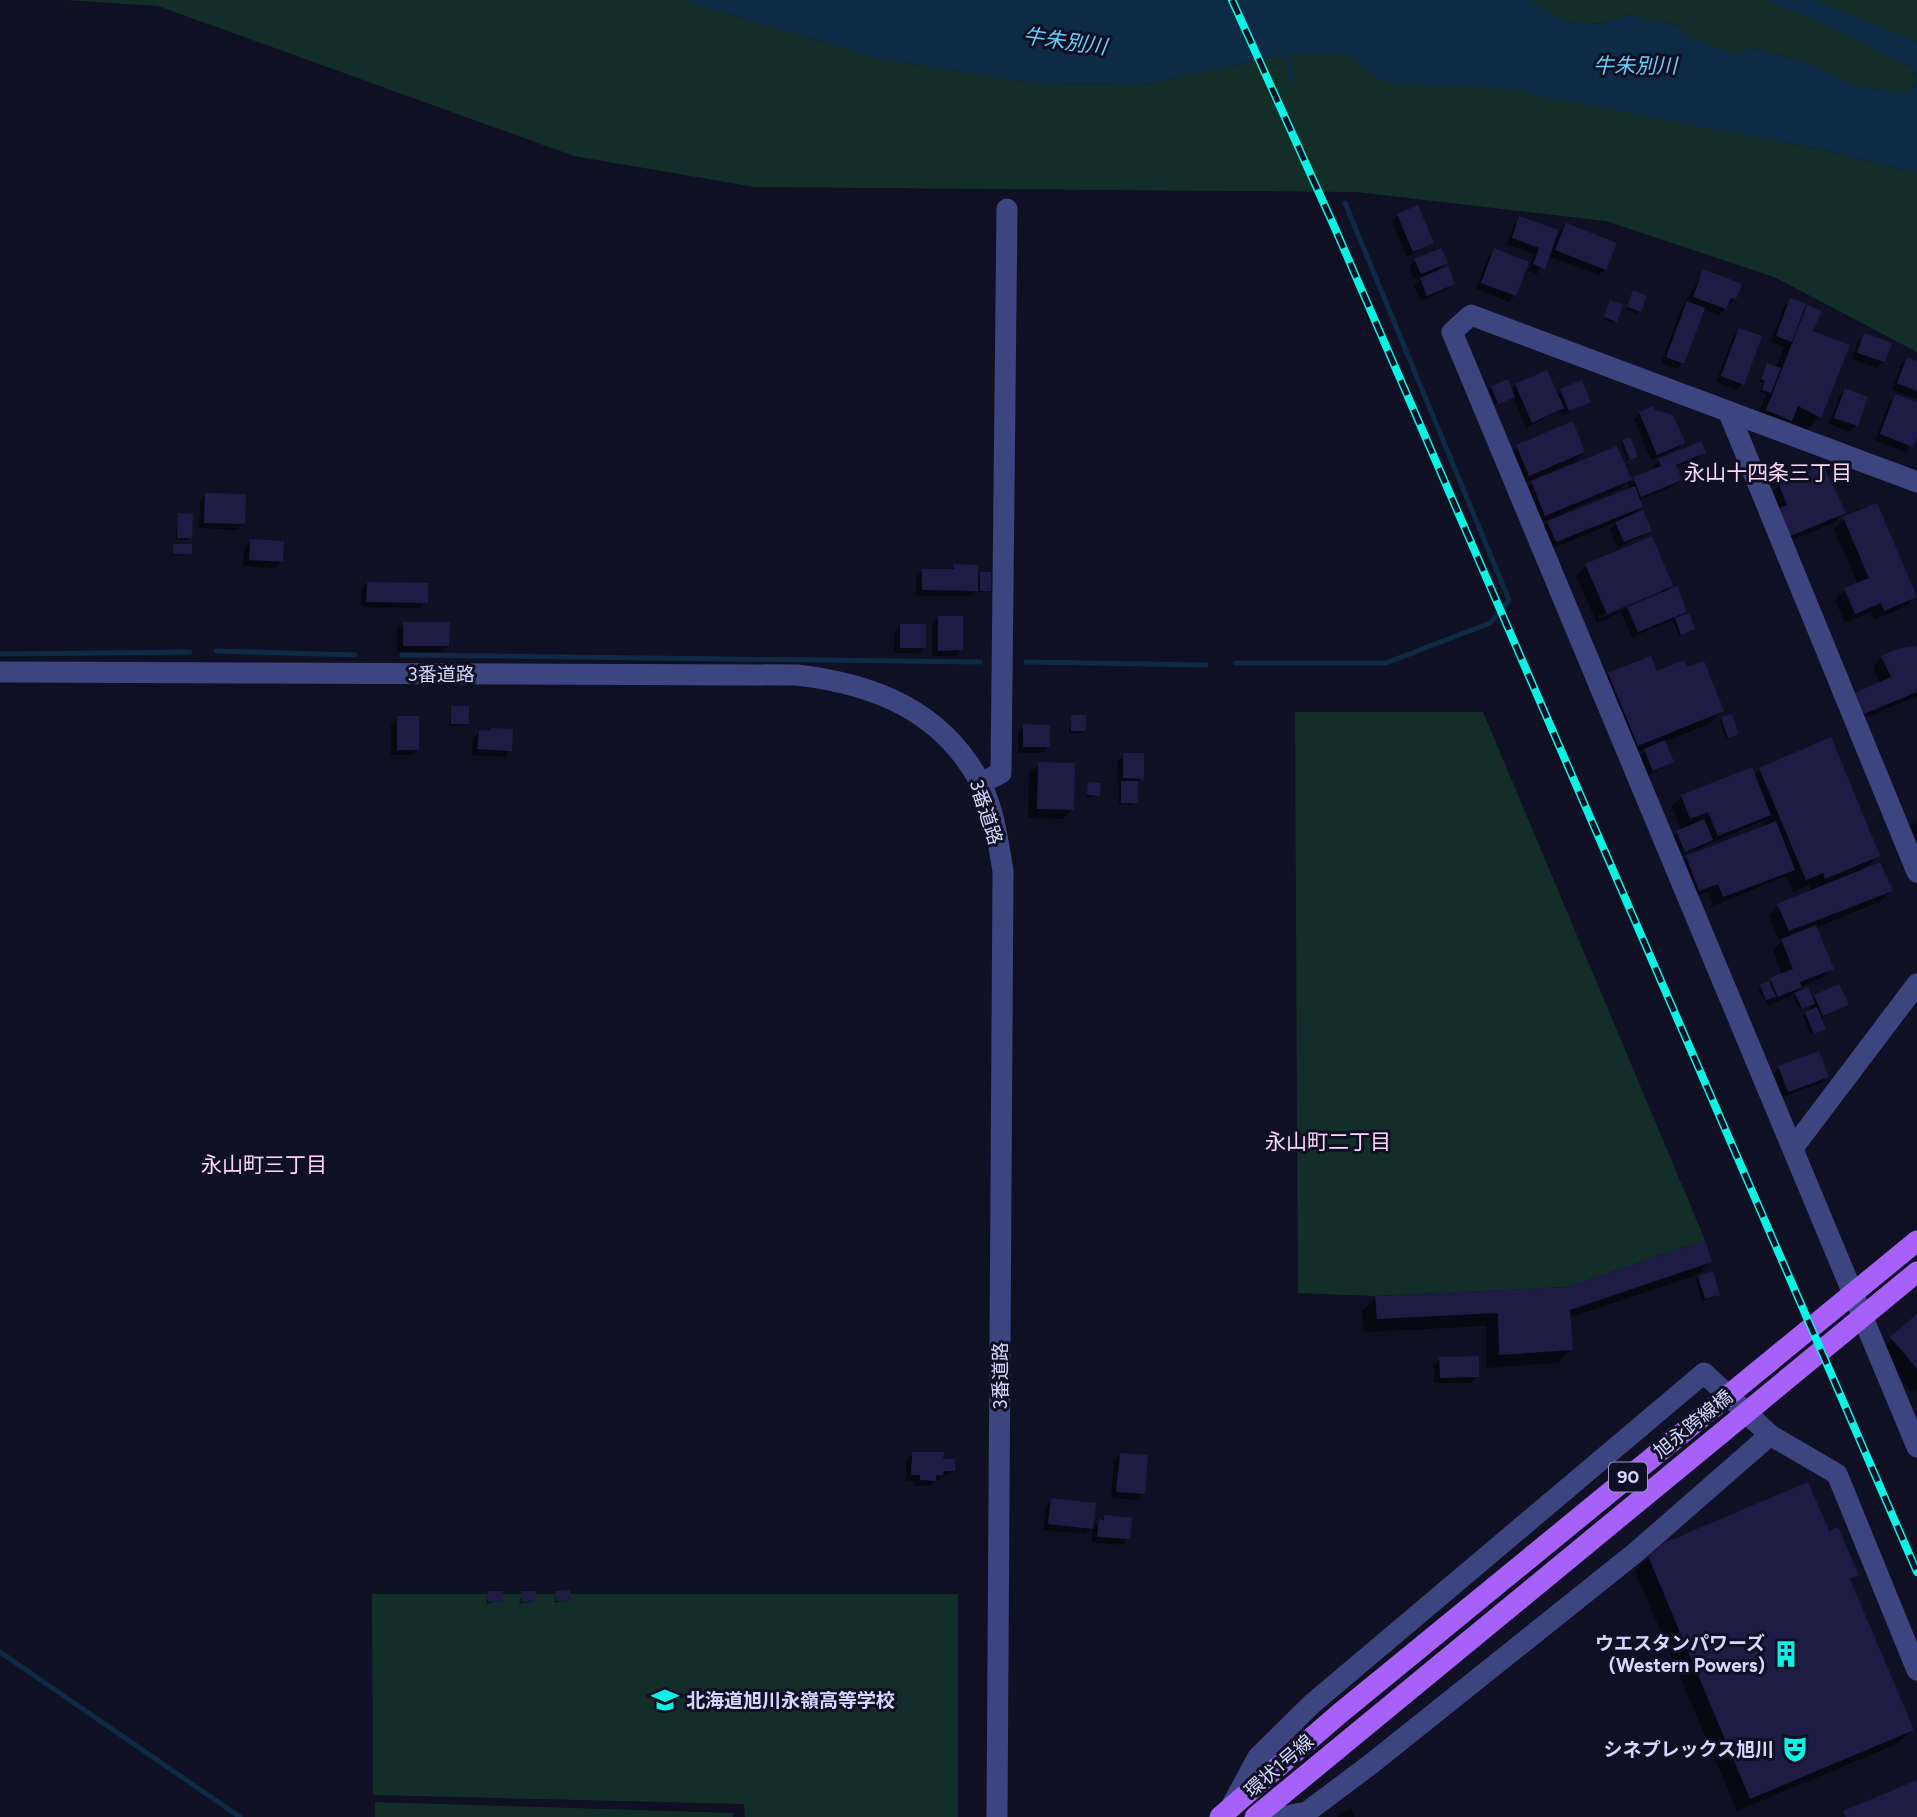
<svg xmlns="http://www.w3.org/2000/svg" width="1917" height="1817" viewBox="0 0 1917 1817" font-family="Figtree,'Noto Sans JP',sans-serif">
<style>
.green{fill:#132e29}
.water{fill:#0e2b45}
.shadow{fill:#0007;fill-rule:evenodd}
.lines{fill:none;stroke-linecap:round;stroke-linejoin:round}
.stream{stroke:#0e2b45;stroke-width:5}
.building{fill:#1e1c45}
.minor{stroke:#3d4581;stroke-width:21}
.major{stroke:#a761f9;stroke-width:21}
.rail-casing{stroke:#0af4e6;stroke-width:8}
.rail{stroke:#101024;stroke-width:5;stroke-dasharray:16;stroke-linecap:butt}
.labels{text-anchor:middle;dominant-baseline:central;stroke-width:6;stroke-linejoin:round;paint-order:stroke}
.shield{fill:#101024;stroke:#9a9bbc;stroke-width:2}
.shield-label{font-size:18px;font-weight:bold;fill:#d5d7fd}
.street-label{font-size:19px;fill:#d5d7fd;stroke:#101024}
.poi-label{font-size:19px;font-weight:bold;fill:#d5d7fd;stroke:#101024;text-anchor:end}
.water-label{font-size:21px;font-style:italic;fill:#67cdf9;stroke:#101024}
.neighbourhood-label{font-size:21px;fill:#fdd7f6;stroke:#101024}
</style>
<rect width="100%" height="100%" fill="#101024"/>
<!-- green -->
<g class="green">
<path d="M 65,0 L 682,0 L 880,59 L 1041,84 L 1142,85 L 1287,54 L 1344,52 L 1387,84 L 1496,86 L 1828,151 L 1917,173 L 1917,352 L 1774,277 L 1606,221 L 1357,192 L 755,187 L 574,156 L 158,6 Z"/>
<path d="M 1529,0 L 1767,0 L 1863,42 L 1882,55 L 1912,67 L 1917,80 L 1908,94 L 1856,86 L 1808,63 L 1753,48 L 1735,54 L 1692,39 L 1677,25 L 1628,15 L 1603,24 L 1565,22 Z"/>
<path d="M 1815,0 L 1917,0 L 1917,42 Z"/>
<path d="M 1295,712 L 1483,712 L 1705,1240 L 1566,1287 L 1375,1296 L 1298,1293 Z"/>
<path d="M 372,1594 L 958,1594 L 958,1817 L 745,1817 L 744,1804 L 373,1795 Z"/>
<path d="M 375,1802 L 733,1813 L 733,1817 L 375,1817 Z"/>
</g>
<!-- water -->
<path class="water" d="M 682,0 L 1529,0 L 1566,22 L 1603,24 L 1628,15 L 1677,25 L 1692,39 L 1735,54 L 1753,48 L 1808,63 L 1856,86 L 1908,94 L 1917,80 L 1912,67 L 1882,55 L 1863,42 L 1767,0 L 1815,0 L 1917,42 L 1917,173 L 1828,151 L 1496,87 L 1387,84 L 1344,53 L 1287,54 L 1142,85 L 1041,84 L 880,59 Z"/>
<!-- shadow -->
<g class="shadow">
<path d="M 1398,215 L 1432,242 L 1407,257 L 1392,222 Z"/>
<path d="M 1520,218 L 1559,232 L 1566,225 L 1605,269 L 1599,275 L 1547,256 L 1537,274 L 1528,271 L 1534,254 L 1507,244 L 1514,224 Z"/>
<path d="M 1494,250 L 1515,295 L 1509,302 L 1476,289 L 1488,257 Z"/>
<path d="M 1415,260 L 1446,263 L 1435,273 L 1453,283 L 1447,289 L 1421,301 L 1414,286 L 1426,275 L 1414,279 L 1409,267 Z"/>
<path d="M 1704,271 L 1734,299 L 1719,315 L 1703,309 L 1683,363 L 1677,369 L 1661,363 L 1681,310 Z"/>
<path d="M 1633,292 L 1640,311 L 1637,314 L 1626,309 Z"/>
<path d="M 1791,300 L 1800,315 L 1808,307 L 1820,417 L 1806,431 L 1789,421 L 1777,433 L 1754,424 L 1766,394 L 1760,392 L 1764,383 L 1760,382 L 1765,367 L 1768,365 L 1776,368 L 1784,347 L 1771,342 L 1784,306 Z"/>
<path d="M 1611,302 L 1615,321 L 1612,323 L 1603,319 Z"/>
<path d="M 1740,330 L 1742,384 L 1736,390 L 1716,382 L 1733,336 Z"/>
<path d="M 1864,335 L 1883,361 L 1877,368 L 1852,359 L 1858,341 Z"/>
<path d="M 1907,359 L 1917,363 L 1917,399 L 1892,390 L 1901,365 Z"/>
<path d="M 1516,385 L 1557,395 L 1561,391 L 1589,401 L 1563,416 L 1560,410 L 1526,428 L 1513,396 L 1495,404 L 1489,390 L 1492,387 L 1511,390 Z"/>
<path d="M 1845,390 L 1866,398 L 1856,425 L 1850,432 L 1829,424 L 1839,397 Z"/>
<path d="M 1895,396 L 1917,404 L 1917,432 L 1906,452 L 1875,441 L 1889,402 Z"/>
<path d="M 1640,413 L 1683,443 L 1677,449 L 1651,460 L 1634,419 Z"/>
<path d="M 1572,424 L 1583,452 L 1574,462 L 1519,485 L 1507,457 L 1517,447 Z"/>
<path d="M 1623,441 L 1636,456 L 1627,461 L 1621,444 Z"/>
<path d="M 1616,448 L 1631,482 L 1654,471 L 1652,467 L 1659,460 L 1704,453 L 1697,459 L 1675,468 L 1680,480 L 1674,486 L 1638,501 L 1641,507 L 1631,517 L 1650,530 L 1643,536 L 1618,547 L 1610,529 L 1617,522 L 1546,551 L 1538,532 L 1554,517 L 1536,524 L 1523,492 L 1532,483 ZM 1627,482 L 1630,490 L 1565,516 L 1563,513 L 1620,489 Z"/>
<path d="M 1779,485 L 1844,513 L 1834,523 L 1778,545 L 1769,495 Z"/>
<path d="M 206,494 L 244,523 L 237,530 L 199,528 L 200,501 Z"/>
<path d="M 179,515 L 190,538 L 188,540 L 175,540 Z"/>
<path d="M 1844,519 L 1915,597 L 1906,606 L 1874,620 L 1871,612 L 1845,623 L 1835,600 L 1845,590 L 1858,584 L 1834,529 Z"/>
<path d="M 251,541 L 281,562 L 275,568 L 243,566 L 244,548 Z"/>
<path d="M 174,545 L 191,553 L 171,556 Z"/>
<path d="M 955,566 L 976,579 L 981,574 L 989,590 L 978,593 L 978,587 L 970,596 L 916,596 L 916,577 L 923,571 L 950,571 Z"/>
<path d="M 1586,566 L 1671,586 L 1663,594 L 1685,611 L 1677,620 L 1693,629 L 1679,636 L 1673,620 L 1632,637 L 1621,612 L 1597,623 L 1576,576 ZM 1662,589 L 1662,593 L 1599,619 L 1598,616 Z"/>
<path d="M 367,583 L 426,602 L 420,608 L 361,607 L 361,590 Z"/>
<path d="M 938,618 L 961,650 L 955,656 L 932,656 L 932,624 Z"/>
<path d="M 404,623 L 448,646 L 441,652 L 397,652 L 397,630 Z"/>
<path d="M 900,626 L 924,647 L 918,653 L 894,653 L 894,632 Z"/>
<path d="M 1917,648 L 1917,696 L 1854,723 L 1856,694 L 1880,684 L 1873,667 L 1882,657 Z"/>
<path d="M 1686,670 L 1722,711 L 1709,724 L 1664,742 L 1672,762 L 1647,776 L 1639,757 L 1646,749 L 1624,758 L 1596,687 L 1609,674 Z"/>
<path d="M 451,707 L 467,723 L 465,726 L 449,726 Z"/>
<path d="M 1072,717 L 1084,730 L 1082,733 L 1069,733 Z"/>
<path d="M 397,718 L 417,749 L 411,755 L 391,755 L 391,724 Z"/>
<path d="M 1722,719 L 1737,733 L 1734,736 L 1726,739 L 1720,721 Z"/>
<path d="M 1024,726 L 1048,747 L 1042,753 L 1018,753 L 1018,732 Z"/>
<path d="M 479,732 L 510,751 L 504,757 L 472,755 L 473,738 Z"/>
<path d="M 1124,755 L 1142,778 L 1136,783 L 1133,805 L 1119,805 L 1117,761 Z"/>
<path d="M 1039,764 L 1073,809 L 1063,819 L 1028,818 L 1029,774 Z"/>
<path d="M 1751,769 L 1754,775 L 1760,769 L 1878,856 L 1864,870 L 1891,891 L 1881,901 L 1816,928 L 1832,968 L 1822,978 L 1800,987 L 1790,997 L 1768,1005 L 1758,989 L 1782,975 L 1773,950 L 1786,937 L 1779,940 L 1769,916 L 1778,906 L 1812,892 L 1809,885 L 1793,892 L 1786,876 L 1713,906 L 1708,892 L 1689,899 L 1677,867 L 1686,857 L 1765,827 L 1763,821 L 1678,857 L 1670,838 L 1681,830 L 1672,806 L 1681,797 Z"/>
<path d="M 1089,784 L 1098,795 L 1095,797 L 1086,797 Z"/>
<path d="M 1917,823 L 1917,861 L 1909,826 Z"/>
<path d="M 1808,990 L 1812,1000 L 1815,996 L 1847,1004 L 1820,1019 L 1824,1028 L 1811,1035 L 1803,1016 L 1812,1011 L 1810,1006 L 1800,1011 L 1793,996 Z"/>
<path d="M 1779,1068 L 1827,1076 L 1821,1083 L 1782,1097 L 1773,1074 Z"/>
<path d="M 1710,1261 L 1697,1275 L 1568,1318 L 1571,1349 L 1558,1363 L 1486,1368 L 1486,1326 L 1364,1332 L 1362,1311 L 1375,1298 L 1566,1289 Z"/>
<path d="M 1699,1277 L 1718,1294 L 1716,1297 L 1702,1301 L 1696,1280 Z"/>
<path d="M 1917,1317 L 1917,1389 L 1912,1393 L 1878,1351 Z"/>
<path d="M 1440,1359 L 1477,1376 L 1471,1383 L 1434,1383 L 1434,1365 Z"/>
<path d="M 913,1454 L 942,1461 L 953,1471 L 928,1486 L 915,1486 L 915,1481 L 906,1481 L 906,1460 Z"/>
<path d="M 1120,1454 L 1143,1494 L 1137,1500 L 1111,1498 L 1114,1461 Z"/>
<path d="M 1052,1500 L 1092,1528 L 1086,1534 L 1043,1530 L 1046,1506 Z"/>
<path d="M 1105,1517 L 1128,1539 L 1122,1545 L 1092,1542 L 1093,1528 Z"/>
<path d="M 1828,1534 L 1857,1575 L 1850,1582 L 1912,1729 L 1899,1743 L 1737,1811 L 1635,1571 L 1649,1557 Z"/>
<path d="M 556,1592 L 569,1600 L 554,1603 Z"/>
<path d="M 489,1593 L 501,1601 L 486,1604 Z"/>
<path d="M 522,1593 L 535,1601 L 519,1604 Z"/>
<path d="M 1351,1808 L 1355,1817 L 1337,1817 L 1341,1813 Z"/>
</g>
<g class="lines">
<!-- stream -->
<g class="stream">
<path d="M 1285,49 L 1293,80"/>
<path d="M 216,651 L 355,655"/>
<path d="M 0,654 L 190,652"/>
<path d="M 402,655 L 980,662"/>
<path d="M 1026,662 L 1206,665"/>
<path d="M 1236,663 L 1386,663 L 1490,623 L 1509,600 L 1345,203"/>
<path d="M 0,1652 L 240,1817"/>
</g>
</g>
<!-- building -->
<g class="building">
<path d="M 1418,205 L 1434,243 L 1413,252 L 1397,214 Z"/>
<path d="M 1519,216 L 1559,230 L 1545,269 L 1533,264 L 1539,248 L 1512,238 Z"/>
<path d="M 1566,223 L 1617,243 L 1606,270 L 1555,250 Z"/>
<path d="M 1441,248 L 1448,263 L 1421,274 L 1414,259 Z"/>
<path d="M 1494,248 L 1529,262 L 1516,296 L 1481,283 Z"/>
<path d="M 1448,266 L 1455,284 L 1427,296 L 1420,278 Z"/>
<path d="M 1703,269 L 1742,284 L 1736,299 L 1731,298 L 1726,309 L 1693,297 Z"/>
<path d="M 1633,290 L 1647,296 L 1641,312 L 1627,307 Z"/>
<path d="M 1790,298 L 1806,304 L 1792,342 L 1776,336 Z"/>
<path d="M 1610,300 L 1623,305 L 1617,322 L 1604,317 Z"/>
<path d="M 1687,301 L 1705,308 L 1684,364 L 1666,357 Z"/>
<path d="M 1807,305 L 1822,311 L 1813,331 L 1850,345 L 1821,418 L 1798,406 L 1792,421 L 1766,410 Z"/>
<path d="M 1739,328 L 1762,336 L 1744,385 L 1721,376 Z"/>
<path d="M 1864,333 L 1892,343 L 1885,362 L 1857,353 Z"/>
<path d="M 1907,357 L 1917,361 L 1917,391 L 1897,383 Z"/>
<path d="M 1767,363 L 1781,368 L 1771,393 L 1762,390 L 1765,381 L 1761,379 Z"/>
<path d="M 1547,370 L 1564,408 L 1532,423 L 1515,384 Z"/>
<path d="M 1508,379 L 1515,397 L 1498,404 L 1491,386 Z"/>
<path d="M 1582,380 L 1591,402 L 1569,411 L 1560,389 Z"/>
<path d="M 1845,388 L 1868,397 L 1858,426 L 1834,418 Z"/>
<path d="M 1895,394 L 1917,402 L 1917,437 L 1913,447 L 1880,434 Z"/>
<path d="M 1653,406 L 1655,410 L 1673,415 L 1685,443 L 1657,455 L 1639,412 Z"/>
<path d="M 1573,421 L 1585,452 L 1529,476 L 1516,445 Z"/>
<path d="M 1630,437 L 1638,457 L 1630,460 L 1622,440 Z"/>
<path d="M 1701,441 L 1706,453 L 1676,465 L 1682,480 L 1641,497 L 1633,477 L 1661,466 L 1658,459 Z"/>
<path d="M 1617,446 L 1632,480 L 1545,516 L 1531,481 Z"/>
<path d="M 1823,465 L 1846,513 L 1788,537 L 1777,509 L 1787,505 L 1778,483 Z"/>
<path d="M 1635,486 L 1643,507 L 1556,542 L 1547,521 Z"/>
<path d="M 205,493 L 246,494 L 245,524 L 204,523 Z"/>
<path d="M 1877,503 L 1917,597 L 1884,611 L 1881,603 L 1855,614 L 1844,588 L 1869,578 L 1843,517 Z"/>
<path d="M 1643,510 L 1652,531 L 1624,542 L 1615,522 Z"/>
<path d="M 178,513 L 193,514 L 192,538 L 177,538 Z"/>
<path d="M 1652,536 L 1673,586 L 1607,614 L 1585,564 Z"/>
<path d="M 250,539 L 284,541 L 283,562 L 249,560 Z"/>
<rect x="173" y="544" width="19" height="10"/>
<path d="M 954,564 L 978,565 L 978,591 L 922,590 L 922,569 L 954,569 Z"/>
<rect x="980" y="572" width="11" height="19"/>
<path d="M 367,582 L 428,583 L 428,603 L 366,602 Z"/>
<path d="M 1677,586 L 1687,612 L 1638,632 L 1627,607 Z"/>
<path d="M 1689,613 L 1695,629 L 1681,635 L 1675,618 Z"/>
<path d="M 938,616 L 963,616 L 963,650 L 938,651 Z"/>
<path d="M 403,622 L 450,622 L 449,646 L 403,646 Z"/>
<rect x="900" y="624" width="26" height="24"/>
<path d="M 1917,646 L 1917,692 L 1864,714 L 1855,693 L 1891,677 L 1881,656 L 1900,648 Z"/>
<path d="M 1651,656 L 1657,671 L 1684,660 L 1687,667 L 1704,661 L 1724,711 L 1638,746 L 1608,673 Z"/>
<rect x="451" y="706" width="18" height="18"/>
<path d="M 1732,714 L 1739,734 L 1728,738 L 1721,717 Z"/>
<rect x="1071" y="715" width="15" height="16"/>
<rect x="397" y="716" width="22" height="34"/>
<path d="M 1023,724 L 1050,725 L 1050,747 L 1023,747 Z"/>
<path d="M 491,728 L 513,729 L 512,751 L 477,749 L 479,730 L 491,731 Z"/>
<path d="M 1831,737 L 1880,856 L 1825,879 L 1823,873 L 1806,880 L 1759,768 Z"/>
<path d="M 1665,740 L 1674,762 L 1653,771 L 1644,749 Z"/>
<path d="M 1123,753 L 1144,753 L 1144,779 L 1123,778 Z"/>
<path d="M 1038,762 L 1075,763 L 1074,810 L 1037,809 Z"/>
<path d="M 1752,767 L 1771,815 L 1718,836 L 1708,812 L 1690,819 L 1681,795 Z"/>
<rect x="1121" y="781" width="17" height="22"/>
<path d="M 1088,782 L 1101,783 L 1100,796 L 1087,795 Z"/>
<path d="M 1704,819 L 1713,840 L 1685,852 L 1676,831 Z"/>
<path d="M 1776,821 L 1795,870 L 1723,897 L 1718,884 L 1699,891 L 1686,856 Z"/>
<path d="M 1880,862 L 1893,891 L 1789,931 L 1777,904 Z"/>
<path d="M 1816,925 L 1834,969 L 1800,982 L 1802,987 L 1778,997 L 1770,978 L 1793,969 L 1781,939 Z"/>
<path d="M 1769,981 L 1776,997 L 1766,1000 L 1760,985 Z"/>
<path d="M 1839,984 L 1849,1005 L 1823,1016 L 1814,995 Z"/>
<path d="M 1808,987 L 1815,1004 L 1802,1009 L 1795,993 Z"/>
<path d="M 1817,1007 L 1826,1029 L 1814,1034 L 1805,1012 Z"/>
<path d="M 1819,1051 L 1829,1077 L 1788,1092 L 1778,1066 Z"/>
<path d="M 1705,1240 L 1712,1262 L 1570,1310 L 1573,1350 L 1499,1355 L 1498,1313 L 1377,1319 L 1375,1296 L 1566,1287 Z"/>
<path d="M 1713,1271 L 1720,1295 L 1705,1299 L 1698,1276 Z"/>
<path d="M 1917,1314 L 1917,1369 L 1890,1337 Z"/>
<path d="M 1479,1356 L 1479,1377 L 1440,1378 L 1439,1357 Z"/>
<path d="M 912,1452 L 944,1452 L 943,1459 L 955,1459 L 955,1471 L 944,1471 L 943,1475 L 936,1475 L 936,1481 L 920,1480 L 920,1475 L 911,1475 Z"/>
<path d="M 1120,1453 L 1148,1455 L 1145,1494 L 1116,1492 Z"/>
<path d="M 1808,1482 L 1829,1531 L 1838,1527 L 1859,1575 L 1850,1579 L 1914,1730 L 1750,1799 L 1648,1556 L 1664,1543 Z"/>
<path d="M 1051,1498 L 1096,1503 L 1093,1529 L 1048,1524 Z"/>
<path d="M 1104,1515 L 1132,1518 L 1130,1539 L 1097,1537 L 1099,1519 L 1104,1520 Z"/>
<path d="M 570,1590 L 571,1601 L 556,1601 L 555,1591 Z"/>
<rect x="488" y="1591" width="15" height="11"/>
<path d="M 521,1591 L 536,1591 L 536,1601 L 521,1602 Z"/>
<path d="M 1917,1780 L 1917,1817 L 1846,1817 L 1843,1811 Z"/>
</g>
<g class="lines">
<!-- minor -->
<g class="minor">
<path d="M 1729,413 L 1917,872"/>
<path d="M 1917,482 L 1471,315 L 1452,332 L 1917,1447"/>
<path d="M 0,672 L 797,675 C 874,684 941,710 980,782 C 994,808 998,842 1003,871 L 997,1817"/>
<path d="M 981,783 L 1001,773 L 1007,209"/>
<path d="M 1793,1148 L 1917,984"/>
<path d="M 1232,1805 L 1258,1757 L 1313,1703 L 1704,1373 L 1770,1435 L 1837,1474 L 1917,1670"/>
<path d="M 1282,1817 L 1307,1812 L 1371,1764 L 1635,1553 L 1770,1435"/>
</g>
<!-- major -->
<g class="major">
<path d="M 1220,1817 L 1339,1714 L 1917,1241"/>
<path d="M 1255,1817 L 1917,1272"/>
</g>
<defs>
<path id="rail" d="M 1232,0 L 1334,226 L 1917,1572"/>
</defs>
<!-- rail casing -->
<use href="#rail" class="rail-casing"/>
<!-- rail -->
<use href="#rail" class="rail"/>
</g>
<!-- icons -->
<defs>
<symbol id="building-bare" viewBox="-9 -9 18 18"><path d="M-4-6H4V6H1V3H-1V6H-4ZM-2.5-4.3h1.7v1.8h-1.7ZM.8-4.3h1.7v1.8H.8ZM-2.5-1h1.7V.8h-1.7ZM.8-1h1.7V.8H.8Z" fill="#0af4e6" stroke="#101024" stroke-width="2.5" paint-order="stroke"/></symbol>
<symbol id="school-bare" viewBox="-9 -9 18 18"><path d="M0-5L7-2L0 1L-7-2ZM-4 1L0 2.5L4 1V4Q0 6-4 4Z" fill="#0af4e6" stroke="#101024" stroke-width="2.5" paint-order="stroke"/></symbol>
<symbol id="theatre-bare" viewBox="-9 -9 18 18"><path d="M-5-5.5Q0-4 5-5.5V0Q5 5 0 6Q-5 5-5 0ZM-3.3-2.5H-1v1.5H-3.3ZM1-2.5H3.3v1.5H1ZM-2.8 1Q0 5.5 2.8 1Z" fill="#0af4e6" stroke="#101024" stroke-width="2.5" paint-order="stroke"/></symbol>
</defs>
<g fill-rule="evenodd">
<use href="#building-bare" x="1767" y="1635" width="38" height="38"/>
<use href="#school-bare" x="646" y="1681" width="38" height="38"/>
<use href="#theatre-bare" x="1776" y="1730" width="38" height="38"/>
</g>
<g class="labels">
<!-- shield labels -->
<rect class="shield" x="1609" y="1462.5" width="38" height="29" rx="5"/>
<g class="shield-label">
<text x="1628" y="1477">90</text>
</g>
<!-- street labels -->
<g class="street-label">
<text x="441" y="674">3番道路</text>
<text transform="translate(986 812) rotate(72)">3番道路</text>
<text transform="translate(1000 1376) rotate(-90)">3番道路</text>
<text transform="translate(1693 1424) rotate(-39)">旭永跨線橋</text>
<text transform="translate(1279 1766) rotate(-41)">環状1号線</text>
</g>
<!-- poi labels -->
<g class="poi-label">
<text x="1765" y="1643">ウエスタンパワーズ<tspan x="1765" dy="22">(Western Powers)</tspan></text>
<text x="686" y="1700" text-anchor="start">北海道旭川永嶺高等学校</text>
<text x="1774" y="1749">シネプレックス旭川</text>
</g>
<!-- water labels -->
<g class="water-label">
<text transform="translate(1065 41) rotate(8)">牛朱別川</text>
<text x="1635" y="65">牛朱別川</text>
</g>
<!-- neighbourhood labels -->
<g class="neighbourhood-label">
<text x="1768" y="472">永山十四条三丁目</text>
<text x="1328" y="1141">永山町二丁目</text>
<text x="264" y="1164">永山町三丁目</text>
</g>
</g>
</svg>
